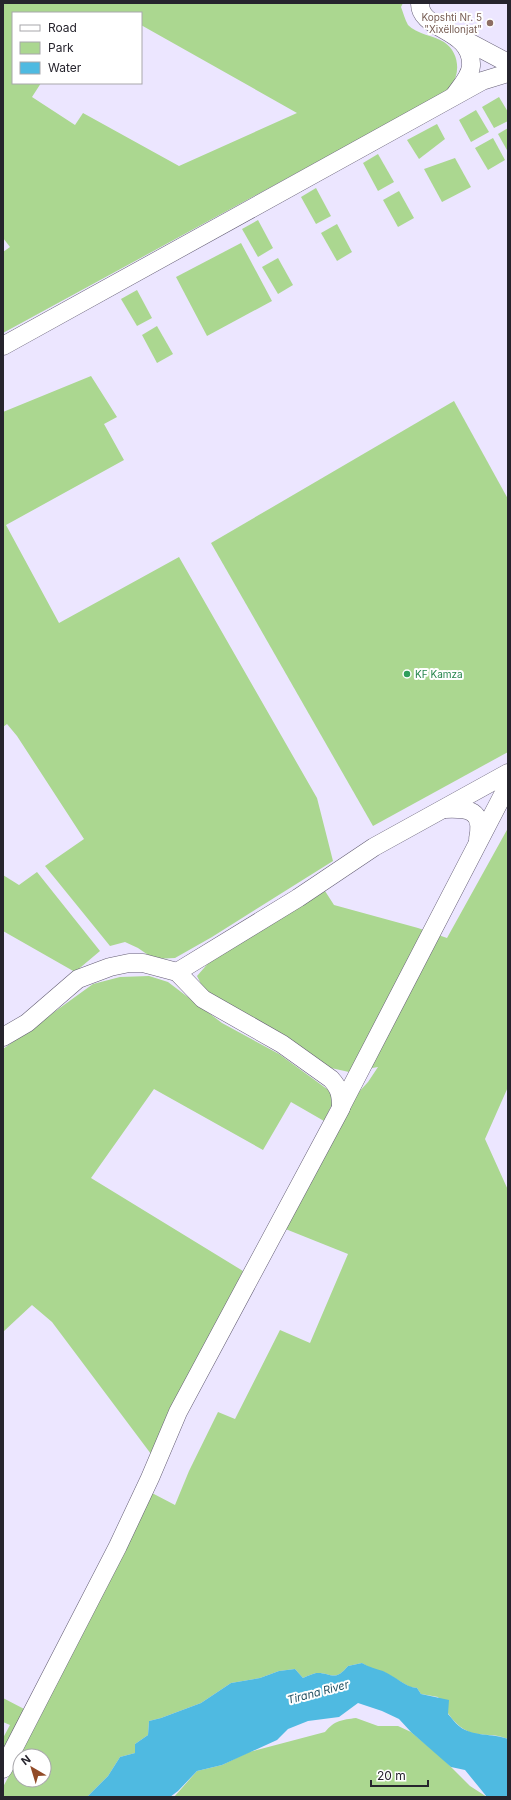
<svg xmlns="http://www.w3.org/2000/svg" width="511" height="1800" viewBox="0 0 511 1800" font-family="Inter,sans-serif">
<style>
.green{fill:#abd790;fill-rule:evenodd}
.water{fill:#4fbae1}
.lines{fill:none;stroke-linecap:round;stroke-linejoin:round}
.minor-casing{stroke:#645e74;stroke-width:19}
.minor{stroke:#fff;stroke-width:18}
.education-dot{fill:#8d6e63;stroke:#fff;stroke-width:1.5}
.leisure-dot{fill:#2e9e5b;stroke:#fff;stroke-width:1.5}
.labels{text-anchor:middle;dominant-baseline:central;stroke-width:4;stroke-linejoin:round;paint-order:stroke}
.education-label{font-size:10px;fill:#785e54;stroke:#fff;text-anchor:end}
.leisure-label{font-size:10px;fill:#27864d;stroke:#fff;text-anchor:start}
.water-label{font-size:11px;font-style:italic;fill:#255263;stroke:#fff}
</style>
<rect width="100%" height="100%" fill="#ece6ff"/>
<!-- green -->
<g class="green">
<path d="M 3,3 L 403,3 L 401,7 C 403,12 405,20 408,25 C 416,34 435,36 444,42 C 459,52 461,73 451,86 C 447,91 441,94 436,97 L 3,333 L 3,252 L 10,247 L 3,238 ZM 13,13 L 141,13 L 141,25 L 297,113 L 179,166 L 83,113 L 75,125 L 32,97 L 41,83 L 13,83 Z"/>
<path d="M 499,97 L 508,112 L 508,121 L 494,128 L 482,107 Z"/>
<path d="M 476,110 L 489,132 L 471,142 L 459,120 Z"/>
<path d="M 437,124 L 445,139 L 419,159 L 407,140 Z"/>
<path d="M 508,128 L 508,152 L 498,134 Z"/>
<path d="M 493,138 L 505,160 L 488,170 L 475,148 Z"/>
<path d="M 378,154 L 394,182 L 378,191 L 363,163 Z"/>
<path d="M 455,158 L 471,187 L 442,202 L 424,169 Z"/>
<path d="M 316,188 L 331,216 L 316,224 L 301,197 Z"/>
<path d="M 399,191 L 414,218 L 398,227 L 383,200 Z"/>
<path d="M 258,220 L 273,248 L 258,257 L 242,229 Z"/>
<path d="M 337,224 L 352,252 L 337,261 L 321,233 Z"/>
<path d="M 241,243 L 272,301 L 207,336 L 176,277 Z"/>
<path d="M 278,258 L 293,285 L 278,294 L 262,267 Z"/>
<path d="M 137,290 L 152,318 L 137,326 L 121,299 Z"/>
<path d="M 157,326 L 173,354 L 157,363 L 142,335 Z"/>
<path d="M 91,376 L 117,417 L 104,424 L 124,460 L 6,525 L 59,623 L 179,557 L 317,798 L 333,861 L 212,937 L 175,958 L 154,959 L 138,948 L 125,942 L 110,946 L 45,866 L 84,839 L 17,736 L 7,724 L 3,727 L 3,412 Z"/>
<path d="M 454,401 L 508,499 L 508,752 L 373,826 L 211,543 Z"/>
<path d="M 508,828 L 508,1087 L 485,1139 L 508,1190 L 508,1739 C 494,1733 484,1736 472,1733 C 455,1727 447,1712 438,1697 L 421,1694 L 417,1688 L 410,1687 L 384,1672 L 372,1669 L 362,1663 L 348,1666 C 334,1683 331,1672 316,1673 C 312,1674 307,1676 303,1678 L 295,1669 L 279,1671 L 260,1678 L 231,1683 L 201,1703 L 161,1718 L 149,1721 L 148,1735 L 135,1744 L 135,1753 L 120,1757 L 108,1776 L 87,1797 L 3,1797 L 3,1787 L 37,1723 L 152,1493 L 175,1505 L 189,1471 L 218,1412 L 235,1419 L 280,1330 L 310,1343 L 348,1254 L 283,1228 L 357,1094 L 368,1082 L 378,1067 L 349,1072 L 322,1066 L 226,1005 L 203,988 L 197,976 L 211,960 L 325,891 L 334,905 L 418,928 L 447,938 ZM 20,1756 L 44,1756 L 44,1780 L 20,1780 Z"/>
<path d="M 37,872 L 100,951 L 75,972 L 3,931 L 3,875 L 19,885 Z"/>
<path d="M 149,976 L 168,982 L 222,1023 L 279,1054 L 327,1089 L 335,1098 L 324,1121 L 291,1102 L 263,1150 L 154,1089 L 91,1178 L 243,1271 L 151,1454 L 52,1322 L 32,1305 L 3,1332 L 3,1049 L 93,984 L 120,977 Z"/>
<path d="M 3,1698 L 28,1711 L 3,1757 L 3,1738 L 10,1725 L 3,1722 Z"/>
<path d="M 356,1718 L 378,1726 L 398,1726 L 411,1732 L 441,1757 L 470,1786 L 487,1797 L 174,1797 L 197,1771 L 222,1765 L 249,1752 L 325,1732 C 335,1720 342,1720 356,1718 Z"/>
</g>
<!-- water -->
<path class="water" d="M 362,1663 C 369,1667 376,1669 383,1671 C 395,1676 405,1687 417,1688 L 421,1694 L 449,1700 L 448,1714 C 452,1718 455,1723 459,1726 C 472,1737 493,1733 508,1739 L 508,1797 L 487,1797 L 465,1770 L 451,1767 L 411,1732 L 399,1719 L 382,1711 L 358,1703 L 339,1717 L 308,1721 L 288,1729 L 277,1740 L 222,1765 L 197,1771 L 178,1791 L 170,1797 L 87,1797 L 108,1776 L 120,1757 L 135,1753 L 135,1744 L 148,1735 L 149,1721 L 161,1718 L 201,1703 L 231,1683 L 260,1678 L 279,1671 L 295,1669 L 303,1678 C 307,1676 312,1674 316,1673 C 331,1672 334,1683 348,1666 Z"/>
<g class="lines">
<defs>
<g id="minor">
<path d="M 420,3 C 419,31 473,28 471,66 C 470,77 460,87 454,96"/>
<path d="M 459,37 L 508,63"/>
<path d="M 3,346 L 482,81 L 508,73"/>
<path d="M 445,809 C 469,808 484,810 478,839"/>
<path d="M 177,972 L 298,898 L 374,847 L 508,773"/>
<path d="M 3,1037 L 27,1023 L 78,979 L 110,967 L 129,963 L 143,963 L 177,972 L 203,999 L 282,1044 L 331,1079 C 340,1089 341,1095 341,1108 L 178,1412 L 150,1478 L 118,1546 L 3,1769"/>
<path d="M 341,1107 L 508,785"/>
</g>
</defs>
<!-- minor casing -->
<use href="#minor" class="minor-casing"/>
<!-- minor -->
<use href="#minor" class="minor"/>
</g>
<!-- markers -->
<circle class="education-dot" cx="490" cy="23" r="4"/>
<circle class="leisure-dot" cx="407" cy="674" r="4"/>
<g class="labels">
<!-- education labels -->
<g class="education-label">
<text x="482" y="17">Kopshti Nr. 5<tspan x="482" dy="12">"Xixëllonjat"</tspan></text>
</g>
<!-- leisure labels -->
<g class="leisure-label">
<text x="415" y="674">KF Kamza</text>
</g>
<!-- water labels -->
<g class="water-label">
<text transform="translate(318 1692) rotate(-15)">Tirana River</text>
</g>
</g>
<!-- border -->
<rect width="511" height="1800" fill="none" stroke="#26242d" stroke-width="8"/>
<!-- legend -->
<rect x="12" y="12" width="130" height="72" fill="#ffffff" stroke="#a8a7ab"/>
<rect x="20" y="25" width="20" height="6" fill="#ffffff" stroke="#a8a7ab"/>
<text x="48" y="32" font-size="12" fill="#26242d">Road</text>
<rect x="20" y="42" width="20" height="12" fill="#abd790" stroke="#a8a7ab"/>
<text x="48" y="52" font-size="12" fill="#26242d">Park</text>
<rect x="20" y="62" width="20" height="12" fill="#4fbae1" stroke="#a8a7ab"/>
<text x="48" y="72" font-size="12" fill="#26242d">Water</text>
<!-- north arrow -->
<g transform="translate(32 1768) rotate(322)"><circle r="19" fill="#ffffff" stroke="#a8a7ab"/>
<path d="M0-3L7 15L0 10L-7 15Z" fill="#924b27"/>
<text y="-6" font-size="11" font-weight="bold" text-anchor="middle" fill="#26242d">N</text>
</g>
<!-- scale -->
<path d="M371 1780v6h57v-6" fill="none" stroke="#26242d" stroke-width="2"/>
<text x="377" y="1780" font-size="12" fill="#26242d" stroke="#ffffff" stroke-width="3" paint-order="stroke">20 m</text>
</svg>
